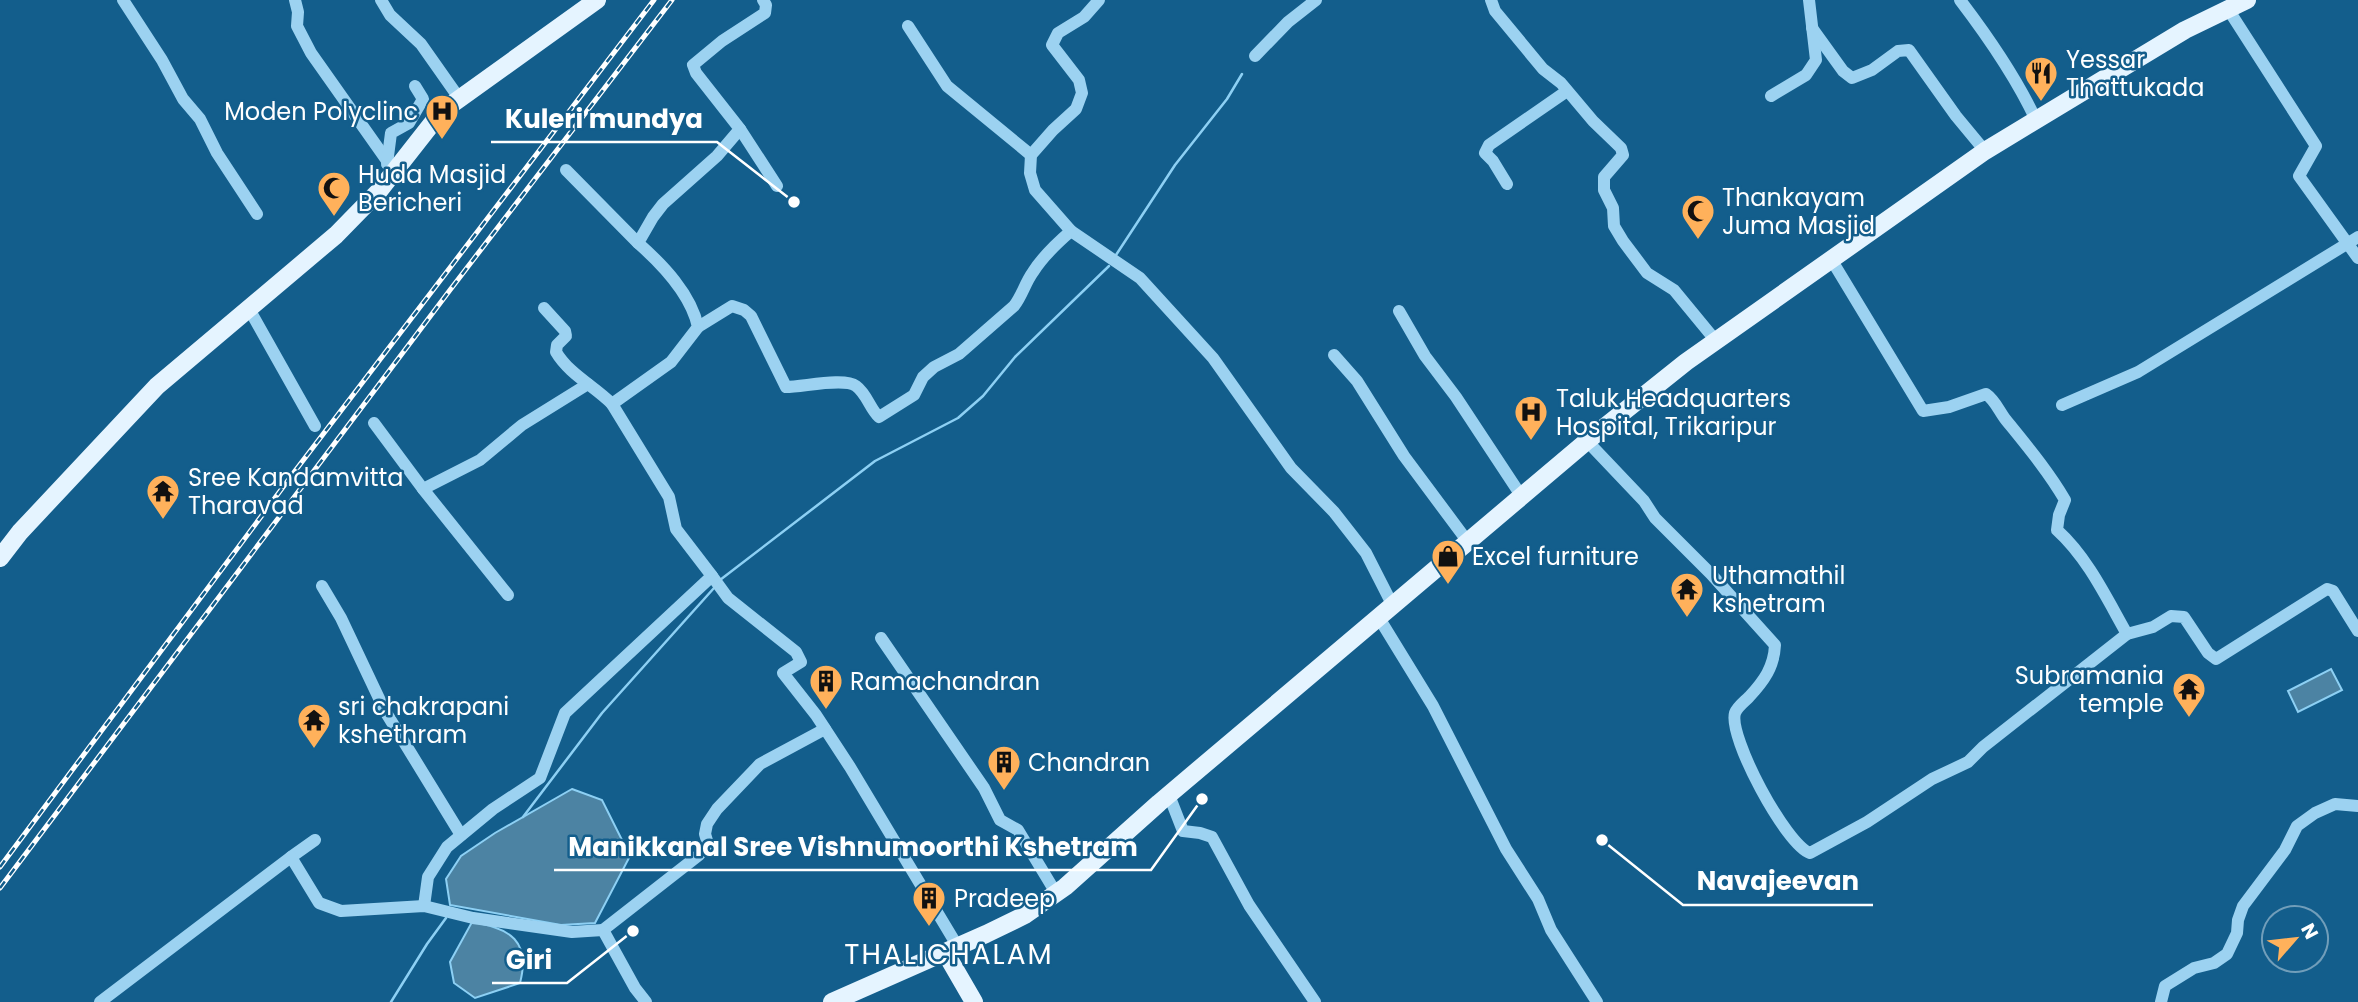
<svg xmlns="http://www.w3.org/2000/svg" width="2358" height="1002" viewBox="0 0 2358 1002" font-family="Poppins,sans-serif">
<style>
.water{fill:#4c83a3;stroke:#8dd0f4;stroke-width:2}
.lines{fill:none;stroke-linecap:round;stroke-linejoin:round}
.stream{stroke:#8dd0f4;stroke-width:2.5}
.minor{stroke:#9cd2f1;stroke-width:12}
.major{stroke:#e5f4ff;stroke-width:18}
.rail-casing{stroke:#fff;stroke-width:5}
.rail{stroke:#135e8c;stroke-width:2.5;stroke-dasharray:8;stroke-linecap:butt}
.labels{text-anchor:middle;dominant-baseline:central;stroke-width:5;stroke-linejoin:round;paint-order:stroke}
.poi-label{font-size:24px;fill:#fff;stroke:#135e8c;text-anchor:start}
.quarter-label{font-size:28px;letter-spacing:2px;fill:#fff;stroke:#135e8c}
.leader{fill:none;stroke:#fff;stroke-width:2.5}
.callout-dot{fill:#fff;stroke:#135e8c;stroke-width:2.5}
.callout-label{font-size:26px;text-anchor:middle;font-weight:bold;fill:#fff;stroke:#135e8c;stroke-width:5;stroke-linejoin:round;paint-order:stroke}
</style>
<rect width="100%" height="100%" fill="#135e8c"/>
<!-- water -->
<g class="water">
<path d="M 2331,669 L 2342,690 L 2298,712 L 2288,691 Z"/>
<path d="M 572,789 L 602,800 L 630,856 L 595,923 L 561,925 L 450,905 L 446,879 L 461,856 L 495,833 Z"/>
<path d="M 472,922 C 510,928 531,941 520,983 L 475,998 L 454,983 L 450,962 Z"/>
</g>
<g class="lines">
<!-- stream -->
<g class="stream">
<path d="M 1116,255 L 1175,165 L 1227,99 L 1242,74"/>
<path d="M 720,580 L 875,461 L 958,418 L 983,396 L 1015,357 L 1109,266"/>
<path d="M 523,817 L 602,713 L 714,588"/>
<path d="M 391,1002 L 427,944 L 446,918"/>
</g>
<!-- minor -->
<g class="minor">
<path d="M 123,0 L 162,60 L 183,99 L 200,119 L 217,153 L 257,214"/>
<path d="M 295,0 L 298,12 L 297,26 L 311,53 L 395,172"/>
<path d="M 381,0 L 390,15 L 421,44 L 459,98"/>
<path d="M 1099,0 L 1084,17 L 1058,33 L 1052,45 L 1079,80 L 1082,93 L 1076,109 L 1053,130 L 1031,155 L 1030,173 L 1035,190 L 1071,231 L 1140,278 L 1213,358 L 1291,468 L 1334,512 L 1366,553 L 1393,606"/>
<path d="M 1491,0 L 1495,11 L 1543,69 L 1561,83 L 1593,121 L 1621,148 L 1623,155 L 1604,177 L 1604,190 L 1613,208 L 1614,226 L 1623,241 L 1647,273 L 1674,290 L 1716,341"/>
<path d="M 1960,0 C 1989,38 2016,77 2036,120"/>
<path d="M 2228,9 L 2316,146 L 2299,176 L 2358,258"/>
<path d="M 908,26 L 947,86 L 1031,155"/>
<path d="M 1812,28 L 1843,71 L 1852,78 L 1872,70 L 1898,51 L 1909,50 L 1956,116 L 1985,151"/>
<path d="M 1255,56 L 1288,22 L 1316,0"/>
<path d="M 1771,96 L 1806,75 L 1816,60 L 1809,0"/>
<path d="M 740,129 L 777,186"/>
<path d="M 387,164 L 391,133 L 409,123 L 423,99 L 415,86"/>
<path d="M 566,170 L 638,243"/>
<path d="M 1507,184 L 1493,161 L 1485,153 L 1489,145 L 1567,91"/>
<path d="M 1831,259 L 1923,411 L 1949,407 L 1986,394 C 1995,400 1999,411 2006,420 C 2027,446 2048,471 2065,500 L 2059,515 L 2057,530 C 2088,558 2107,599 2127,634"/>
<path d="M 248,307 L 315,426"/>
<path d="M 544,308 L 565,331 L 566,336 L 557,345 L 556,352 C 569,374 594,386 612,404"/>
<path d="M 1399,311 L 1425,356 L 1456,397 L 1522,497"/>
<path d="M 698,327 L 732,306 L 744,310 L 751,316 L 786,387 C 803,387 844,377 856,386 C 867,394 870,409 879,417 L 914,395 L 923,377 L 934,367 L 959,354 L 1014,306 C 1022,296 1025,283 1033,272 C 1043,256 1057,243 1071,231"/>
<path d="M 1334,355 L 1357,381 L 1404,456 L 1468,542"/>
<path d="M 2062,405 L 2138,372 L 2358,237"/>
<path d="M 374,423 L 423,489 L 480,460 L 522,425 L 588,384"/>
<path d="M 1587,441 L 1644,501 L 1655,518 L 1711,574 L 1775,645 C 1774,667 1764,681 1749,697 C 1744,702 1737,707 1735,713 C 1728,737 1786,845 1810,853 L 1867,822 L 1932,779 L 1968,762 L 1983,747 L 2127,634 L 2153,627 L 2171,616 L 2184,617 L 2208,653 L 2216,659 L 2327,589 L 2333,591 L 2358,631"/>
<path d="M 423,489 L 508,595"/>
<path d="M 712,576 L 728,598 L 796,652 L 801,662 L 783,673 L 816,715 L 850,767 L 958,947"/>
<path d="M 322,586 L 341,618 L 385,711 L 461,835"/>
<path d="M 1379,618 L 1433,706 L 1506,849 L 1538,899 L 1551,930 L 1597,1002"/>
<path d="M 881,638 L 984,788 L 1000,820 L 1018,830 L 1056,893"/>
<path d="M 1169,795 L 1183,831 L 1200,833 L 1212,837 L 1249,905 L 1315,1002"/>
<path d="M 291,857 L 315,840"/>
<path d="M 424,906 L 428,877 L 447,847 L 493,809 L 540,778 L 565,713 L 712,576 L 676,529 L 669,497 L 612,404 L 671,362 L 698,327 C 691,294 663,265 638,243 L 653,217 L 663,204 L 717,156 L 740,129 L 696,73 L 693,65 L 722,41 L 765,13 L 766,5 L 763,0"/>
<path d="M 603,930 L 699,855 L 708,844 L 705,834 L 707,824 L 717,809 L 760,764 L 825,729"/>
<path d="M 100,1002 L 291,857 L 319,903 L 341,911 L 424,906 L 473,918 L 572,932 L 603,930 L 635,988 L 646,1002"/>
<path d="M 2161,1002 L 2165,986 L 2194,968 L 2214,963 L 2227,954 L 2237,933 L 2238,920 L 2243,906 L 2285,850 L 2297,826 L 2315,813 L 2335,804 L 2358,806"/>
</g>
<!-- major -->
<g class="major">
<path d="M 0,558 L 20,532 L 157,386 L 336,235 L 379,191 L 441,112 L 597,0"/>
<path d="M 945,952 L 974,1002"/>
<path d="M 832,1002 L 986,934 L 1025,915 L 1065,887 L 1159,803 L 1587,441 L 1686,362 L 1985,151 L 2185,30 L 2247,0"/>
</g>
<defs>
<g id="rail">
<path d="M 0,867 L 295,471 L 654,0"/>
<path d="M 0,888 L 450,290 L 672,0"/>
</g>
</defs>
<!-- rail casing -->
<use href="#rail" class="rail-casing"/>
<!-- rail -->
<use href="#rail" class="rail"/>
</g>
<!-- icons -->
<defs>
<symbol id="restaurant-pin" viewBox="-11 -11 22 30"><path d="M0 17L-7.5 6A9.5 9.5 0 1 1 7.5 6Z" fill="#ffb15b" stroke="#135e8c"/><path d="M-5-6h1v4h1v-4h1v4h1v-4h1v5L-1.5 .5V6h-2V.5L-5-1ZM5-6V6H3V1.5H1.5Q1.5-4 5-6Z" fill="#111"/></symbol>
<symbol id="hospital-pin" viewBox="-11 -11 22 30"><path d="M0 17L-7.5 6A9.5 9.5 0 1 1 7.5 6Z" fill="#ffb15b" stroke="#135e8c"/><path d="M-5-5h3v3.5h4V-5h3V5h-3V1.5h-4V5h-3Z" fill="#111"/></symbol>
<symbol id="mosque-pin" viewBox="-11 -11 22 30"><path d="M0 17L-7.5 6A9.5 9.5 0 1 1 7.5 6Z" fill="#ffb15b" stroke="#135e8c"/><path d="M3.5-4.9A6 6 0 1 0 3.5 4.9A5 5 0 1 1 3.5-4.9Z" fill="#111"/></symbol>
<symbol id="temple-pin" viewBox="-11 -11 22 30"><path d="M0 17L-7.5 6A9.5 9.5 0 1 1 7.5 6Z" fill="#ffb15b" stroke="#135e8c"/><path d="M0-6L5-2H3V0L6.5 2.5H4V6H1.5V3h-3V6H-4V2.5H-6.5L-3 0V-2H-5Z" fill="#111"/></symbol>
<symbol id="shop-pin" viewBox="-11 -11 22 30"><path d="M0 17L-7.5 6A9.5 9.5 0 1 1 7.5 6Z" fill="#ffb15b" stroke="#135e8c"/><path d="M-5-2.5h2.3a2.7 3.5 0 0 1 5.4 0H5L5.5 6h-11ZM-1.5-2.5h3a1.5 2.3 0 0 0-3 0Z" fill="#111"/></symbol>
<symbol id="building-pin" viewBox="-11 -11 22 30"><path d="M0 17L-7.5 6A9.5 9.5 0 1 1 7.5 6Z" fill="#ffb15b" stroke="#135e8c"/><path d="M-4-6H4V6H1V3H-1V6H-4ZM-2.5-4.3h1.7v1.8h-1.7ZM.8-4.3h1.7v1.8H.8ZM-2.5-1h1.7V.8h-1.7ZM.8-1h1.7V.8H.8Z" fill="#111"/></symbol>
</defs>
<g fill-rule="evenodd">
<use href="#restaurant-pin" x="2022" y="54" width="38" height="52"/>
<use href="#hospital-pin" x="423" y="92" width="38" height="52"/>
<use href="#mosque-pin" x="315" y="169" width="38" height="52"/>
<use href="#mosque-pin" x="1679" y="192" width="38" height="52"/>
<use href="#hospital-pin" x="1512" y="393" width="38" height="52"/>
<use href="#temple-pin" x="144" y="472" width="38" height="52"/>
<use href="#shop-pin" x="1429" y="537" width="38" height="52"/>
<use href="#temple-pin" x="1668" y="570" width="38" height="52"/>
<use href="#building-pin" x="807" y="662" width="38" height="52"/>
<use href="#temple-pin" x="2170" y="670" width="38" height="52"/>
<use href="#temple-pin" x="295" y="701" width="38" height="52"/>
<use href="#building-pin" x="985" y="743" width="38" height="52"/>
<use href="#building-pin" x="910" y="879" width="38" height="52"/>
</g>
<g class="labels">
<!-- poi labels -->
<g class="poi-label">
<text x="2066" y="59">Yessar<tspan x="2066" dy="28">Thattukada</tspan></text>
<text x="418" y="111" text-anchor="end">Moden Polyclinc</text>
<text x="358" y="174">Huda Masjid<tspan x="358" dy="28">Bericheri</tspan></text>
<text x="1722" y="197">Thankayam<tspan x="1722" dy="28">Juma Masjid</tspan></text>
<text x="1556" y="398">Taluk Headquarters<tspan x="1556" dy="28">Hospital, Trikaripur</tspan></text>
<text x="188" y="477">Sree Kandamvitta<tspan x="188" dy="28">Tharavad</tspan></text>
<text x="1472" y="556">Excel furniture</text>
<text x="1712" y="575">Uthamathil<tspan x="1712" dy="28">kshetram</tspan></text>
<text x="2164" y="675" text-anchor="end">Subramania<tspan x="2164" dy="28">temple</tspan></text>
<text x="850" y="681">Ramachandran</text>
<text x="338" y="706">sri chakrapani<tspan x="338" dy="28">kshethram</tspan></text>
<text x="1028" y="762">Chandran</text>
<text x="954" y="898">Pradeep</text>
</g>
<!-- quarter labels -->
<g class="quarter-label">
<text x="949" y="954">THALICHALAM</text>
</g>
</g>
<!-- callouts -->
<path class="leader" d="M794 202L717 142H491M1202 799L1151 870H554M1602 840L1683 905H1873M633 931L567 983H492"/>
<g class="callout-dot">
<circle cx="794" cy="202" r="7"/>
<circle cx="1202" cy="799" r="7"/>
<circle cx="1602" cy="840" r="7"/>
<circle cx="633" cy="931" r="7"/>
</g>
<g class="callout-label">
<text x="604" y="128">Kuleri mundya</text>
<text x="853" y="856">Manikkanal Sree Vishnumoorthi Kshetram</text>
<text x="1778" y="890">Navajeevan</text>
<text x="529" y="969">Giri</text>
</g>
<!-- north arrow -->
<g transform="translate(2295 939) rotate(62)"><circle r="33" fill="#135e8c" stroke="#719eba" stroke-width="2"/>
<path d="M0-5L12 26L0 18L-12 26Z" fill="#ffb15b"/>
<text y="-10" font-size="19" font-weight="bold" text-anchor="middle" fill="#ffffff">N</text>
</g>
</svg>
